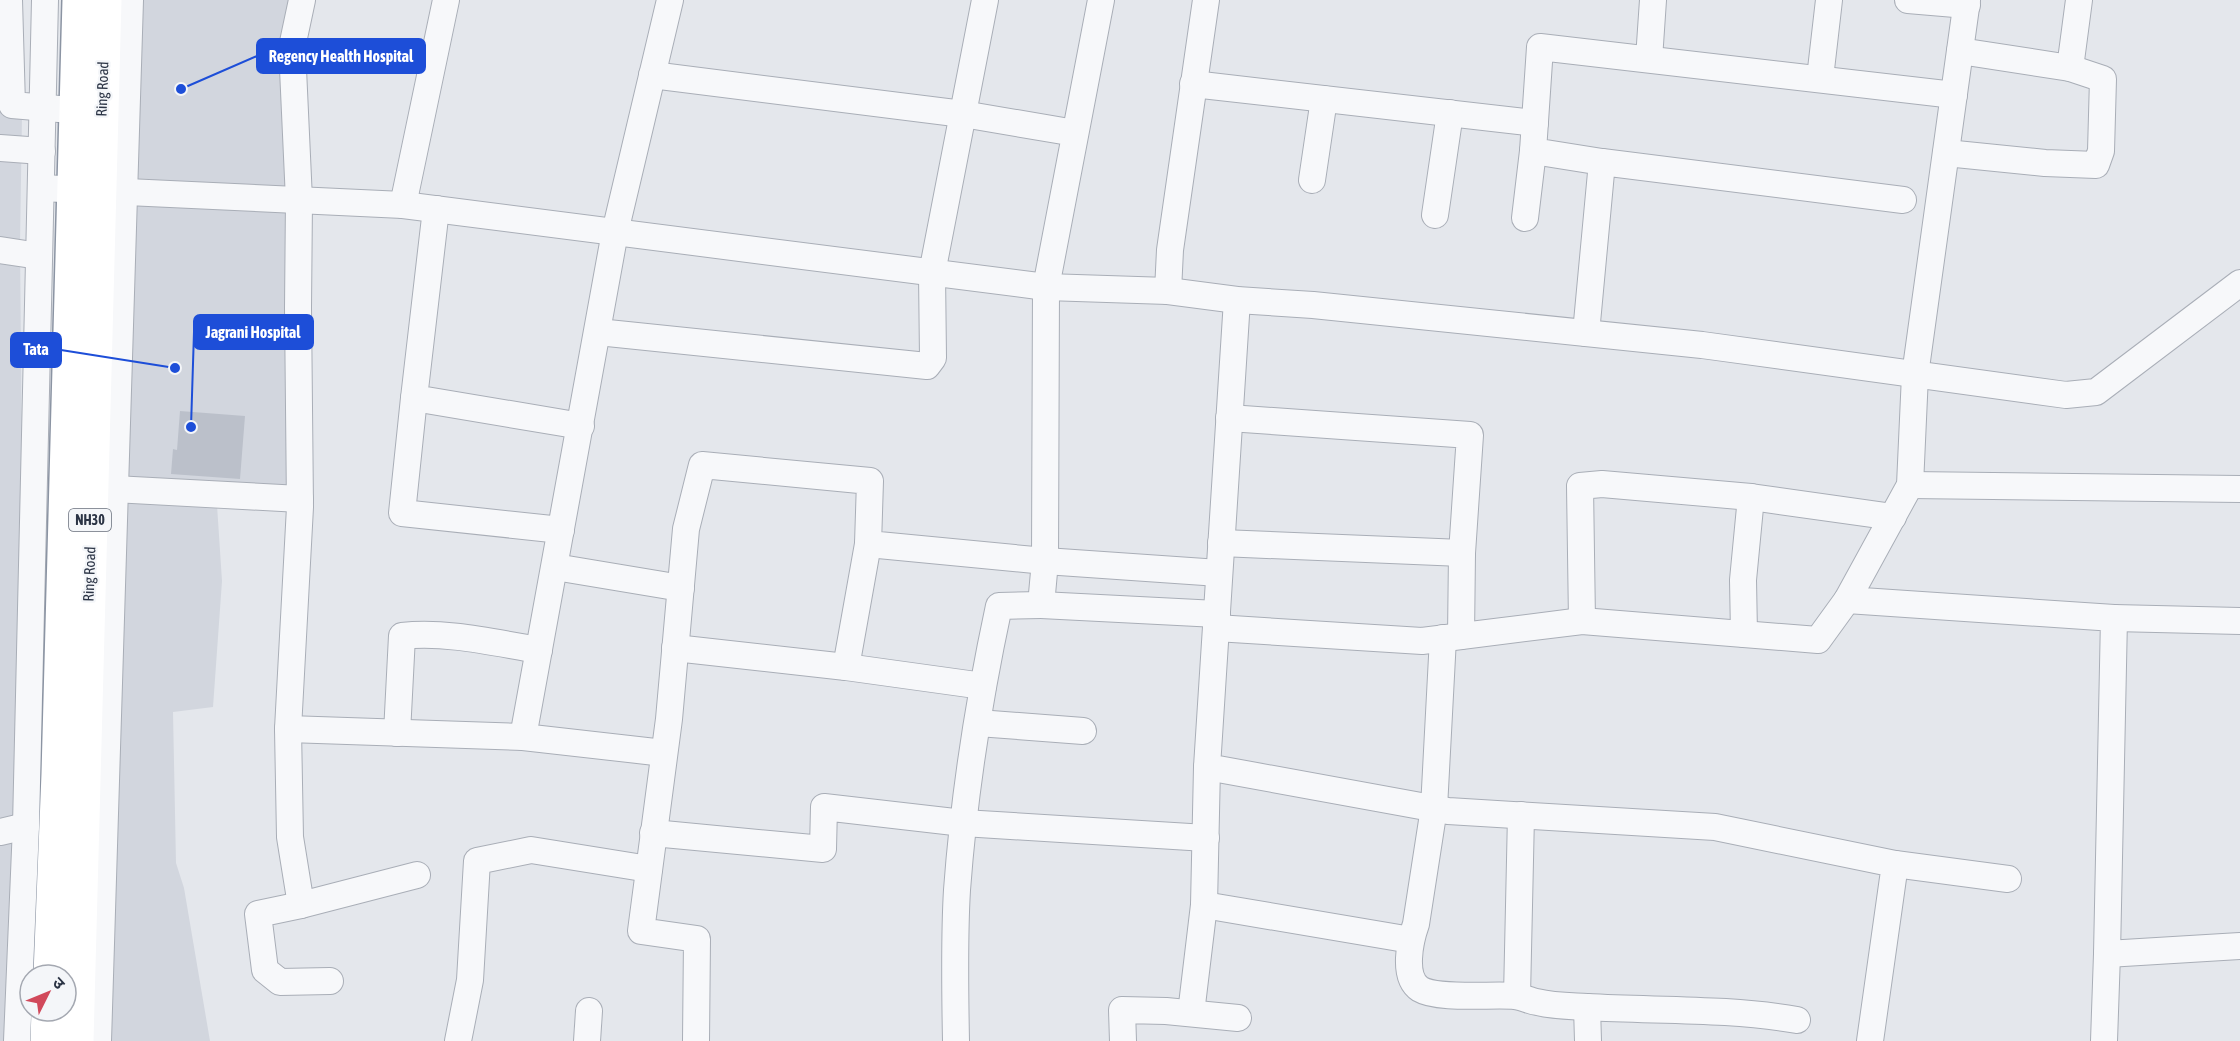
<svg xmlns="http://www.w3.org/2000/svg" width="2240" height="1041" viewBox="0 0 2240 1041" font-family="'Asap Condensed','Noto Sans Devanagari',sans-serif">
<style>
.built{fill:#d2d6de}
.building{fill:#bbc0ca}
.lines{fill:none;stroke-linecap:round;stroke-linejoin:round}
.minor-casing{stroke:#a9aeb7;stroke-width:28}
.highway-casing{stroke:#8b94a3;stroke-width:36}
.minor{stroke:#f7f8fa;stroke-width:26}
.highway{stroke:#fff;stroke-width:33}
.labels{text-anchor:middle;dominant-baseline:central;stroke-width:4.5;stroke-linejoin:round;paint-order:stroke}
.shield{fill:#f4f6f9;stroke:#676e7b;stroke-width:1.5}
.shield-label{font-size:14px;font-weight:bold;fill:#2b3445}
.street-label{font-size:15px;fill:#2b3445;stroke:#f4f6f9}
.leader{fill:none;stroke:#1d4ed8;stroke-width:2}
.callout-dot{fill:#1d4ed8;stroke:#f4f6f9;stroke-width:2}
.callout{fill:#1d4ed8;stroke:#1d4ed8;stroke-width:2}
.callout-label{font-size:16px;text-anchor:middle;font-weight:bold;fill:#fff}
</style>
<rect width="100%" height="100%" fill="#e4e7ec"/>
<!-- built -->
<g class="built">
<path d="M 0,0 L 22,115 L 20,243 L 22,475 L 10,1041 L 0,1041 Z"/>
<path d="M 134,0 L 290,0 L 286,508 L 217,505 L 222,581 L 213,707 L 173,712 L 176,863 L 184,888 L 210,1041 L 103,1041 Z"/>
</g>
<!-- building -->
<path class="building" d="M 180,411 L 245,416 L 240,479 L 171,474 L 173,449 L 177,450 Z"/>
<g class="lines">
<defs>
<g id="minor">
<path d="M 9,0 L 12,105 L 59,109"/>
<path d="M 302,0 L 292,47 L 299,200 L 298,308 L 300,507 L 288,729 L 523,737"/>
<path d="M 1101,0 L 1046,287 L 1045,561 L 1041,605 L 1217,614"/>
<path d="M 1908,0 L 1967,5"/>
<path d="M 1967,0 L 1915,375 L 1910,485 L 1847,600 L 2114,618 L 2107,954 L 2240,946"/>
<path d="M 1960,51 L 2070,68 L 2079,0"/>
<path d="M 1649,59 L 1653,0"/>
<path d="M 652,75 L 963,114 L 1075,133"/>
<path d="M 1820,78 L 1829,0"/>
<path d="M 1193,84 L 1535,123"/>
<path d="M 0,148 L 42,151"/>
<path d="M 1946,153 L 2045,163 L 2096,165 L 2101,151 L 2103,79 L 2070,68"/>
<path d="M 1602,162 L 1533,151 L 1540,47 L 1954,95"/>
<path d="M 1312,180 L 1324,99"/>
<path d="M 41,188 L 403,205 L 1046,287 L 1168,291 L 1237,300 L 1313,305 L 1702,345 L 2066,395 L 2096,392 L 2240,283"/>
<path d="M 403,205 L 446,0"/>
<path d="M 436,209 L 414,398 L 581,426"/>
<path d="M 1435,215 L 1450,113"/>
<path d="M 1525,218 L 1533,151"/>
<path d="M 0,250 L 39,256"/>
<path d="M 1168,291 L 1170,250 L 1206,0"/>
<path d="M 1237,300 L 1207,767 L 1448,811 L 1715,827 L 1895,864 L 1870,1041"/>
<path d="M 598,332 L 927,366 L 933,358 L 932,273 L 985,0"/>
<path d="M 1586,333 L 1602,162 L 1903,200"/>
<path d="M 414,398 L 402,513 L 561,530"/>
<path d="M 1229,418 L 1470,435 L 1462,553 L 1461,636"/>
<path d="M 1910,485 L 2240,489"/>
<path d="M 114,489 L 300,499"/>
<path d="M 1221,543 L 1462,553"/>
<path d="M 555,567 L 681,588"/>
<path d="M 2114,618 L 2240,621"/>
<path d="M 1582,621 L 1580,486 L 1602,484 L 1751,497 L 1893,517"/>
<path d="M 1216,628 L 1422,641 L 1582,621 L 1818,640 L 1847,600"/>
<path d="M 1744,634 L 1743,580 L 1751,497"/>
<path d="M 1443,638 L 1434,808 L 1416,924 C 1410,941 1402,977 1420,989 C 1438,1000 1492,994 1515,996 C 1523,997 1530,1001 1537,1002 C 1553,1006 1571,1006 1587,1007 C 1657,1011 1727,1008 1797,1020"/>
<path d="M 675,648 L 846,667 L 983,686"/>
<path d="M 846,667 L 868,544"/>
<path d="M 978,723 L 1083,731"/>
<path d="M 288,729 L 290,837 L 301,905 L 417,875"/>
<path d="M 397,733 L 402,636 C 447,631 495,643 539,650"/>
<path d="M 664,753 L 523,737 L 615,232 L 670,0"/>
<path d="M 0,832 L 26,826"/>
<path d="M 653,833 L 823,849 L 824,807 L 963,823 L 1206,838"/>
<path d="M 1895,864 L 2008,879"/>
<path d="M 301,905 L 258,914 L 265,970 L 280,982 L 330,981"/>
<path d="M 1204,905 L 1411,940"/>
<path d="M 1517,996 L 1521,815"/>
<path d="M 1587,1007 L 1588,1041"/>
<path d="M 1191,1013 L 1204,905 L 1207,767"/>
<path d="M 17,1041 L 26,826 L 45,0"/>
<path d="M 98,1041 L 130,0"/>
<path d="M 458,1041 L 470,980 L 477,861 L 531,850 L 649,869"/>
<path d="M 587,1041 L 589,1011"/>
<path d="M 696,1041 L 697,939 L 641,931 L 669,719 L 686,529 L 702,465 L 870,481 L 868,544 L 1045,561 L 1219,573"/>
<path d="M 956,1041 C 955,991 954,940 957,890 C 964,795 979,699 999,606 L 1041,605"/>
<path d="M 1123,1041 L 1122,1010 L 1166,1011 L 1238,1018"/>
<path d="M 2104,1041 L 2107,954"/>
</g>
<g id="highway">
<path d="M 50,975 L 58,774 L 79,0"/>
<path d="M 47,1041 L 48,1011"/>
<path d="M 77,1041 L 105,0"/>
</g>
</defs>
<!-- minor casing -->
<use href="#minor" class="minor-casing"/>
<!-- highway casing -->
<use href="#highway" class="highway-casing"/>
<!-- minor -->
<use href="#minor" class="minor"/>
<!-- highway -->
<use href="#highway" class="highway"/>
</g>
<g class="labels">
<!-- shield labels -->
<rect class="shield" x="69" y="509" width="42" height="22" rx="4.5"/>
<g class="shield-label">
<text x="90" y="520">NH30</text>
</g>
<!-- street labels -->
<g class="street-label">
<text transform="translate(102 89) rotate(-88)">Ring Road</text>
<text transform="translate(89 574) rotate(-88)">Ring Road</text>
</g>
</g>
<!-- callouts -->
<path class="leader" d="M181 89L257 56M191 427L194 332M175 368L61 350"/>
<g class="callout-dot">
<circle cx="181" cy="89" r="6"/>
<circle cx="191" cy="427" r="6"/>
<circle cx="175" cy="368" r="6"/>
</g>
<g class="callout">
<rect x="257" y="39" width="168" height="34" rx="6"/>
<rect x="194" y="315" width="119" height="34" rx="6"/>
<rect x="11" y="333" width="50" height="34" rx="6"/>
</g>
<g class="callout-label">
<text x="341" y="62">Regency Health Hospital</text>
<text x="253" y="338">Jagrani Hospital</text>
<text x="36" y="355">Tata</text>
</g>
<!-- north arrow -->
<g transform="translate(48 993) rotate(47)"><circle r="28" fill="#f4f6f9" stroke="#a4a8b1" stroke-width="1.5"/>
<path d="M0-4.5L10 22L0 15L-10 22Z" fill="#d1495b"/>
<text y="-9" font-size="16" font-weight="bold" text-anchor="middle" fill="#2b3445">उ</text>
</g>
</svg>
